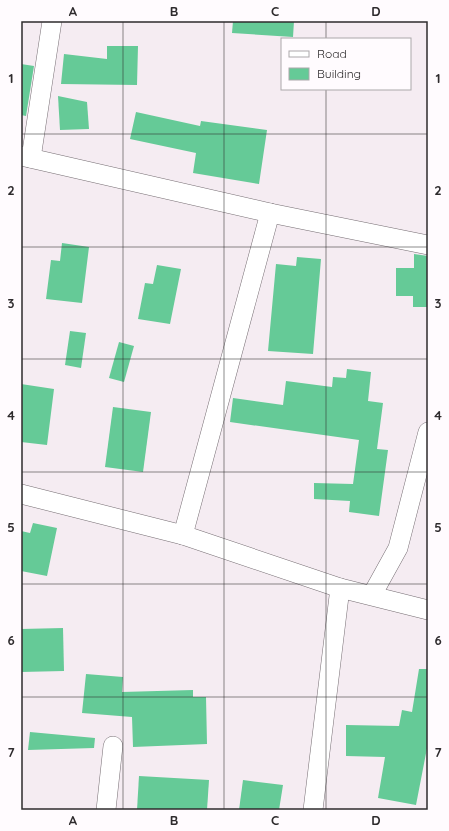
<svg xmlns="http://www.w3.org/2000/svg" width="449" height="831" viewBox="0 0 449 831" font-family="Quicksand,sans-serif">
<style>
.building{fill:#65ca97}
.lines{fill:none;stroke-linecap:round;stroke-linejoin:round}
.street-casing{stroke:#766e73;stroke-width:20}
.street{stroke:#fff;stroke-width:19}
.grid{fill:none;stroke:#2e2b2d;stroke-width:1;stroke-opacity:0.55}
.neatline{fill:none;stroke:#2e2b2d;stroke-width:1.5}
.grid-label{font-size:13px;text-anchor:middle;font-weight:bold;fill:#2e2b2d}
</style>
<rect width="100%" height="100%" fill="#f5ecf2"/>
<!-- building -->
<g class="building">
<path d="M 233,21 L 294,21 L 293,37 L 232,33 Z"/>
<path d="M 107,46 L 138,46 L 137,85 L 61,84 L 64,54 L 107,59 Z"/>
<path d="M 21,64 L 34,66 L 26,116 L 21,115 Z"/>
<path d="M 58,96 L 87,102 L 89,129 L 60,130 Z"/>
<path d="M 136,112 L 200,126 L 201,121 L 267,130 L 259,184 L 193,173 L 196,153 L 130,139 Z"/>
<path d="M 62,243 L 89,247 L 82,303 L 46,299 L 51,260 L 60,261 Z"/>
<path d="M 414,254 L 428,256 L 428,307 L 413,307 L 413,296 L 396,296 L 396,268 L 414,268 Z"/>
<path d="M 297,257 L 321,259 L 313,354 L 268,351 L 276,264 L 296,266 Z"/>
<path d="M 157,265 L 181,269 L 170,324 L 138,319 L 145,283 L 153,284 Z"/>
<path d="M 70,331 L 86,333 L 81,368 L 65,365 Z"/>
<path d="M 119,342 L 134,346 L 124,382 L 109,378 Z"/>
<path d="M 347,369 L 371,372 L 368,401 L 383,403 L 377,449 L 388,450 L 379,516 L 349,512 L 350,501 L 314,499 L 314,483 L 353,484 L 359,440 L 230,422 L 233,398 L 283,405 L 286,381 L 332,387 L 333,377 L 346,378 Z"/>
<path d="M 21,384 L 54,389 L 47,445 L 21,442 Z"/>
<path d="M 113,407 L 151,412 L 143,472 L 105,467 Z"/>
<path d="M 33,523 L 57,528 L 47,576 L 21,571 L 21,531 L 30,533 Z"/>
<path d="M 63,628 L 64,671 L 21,672 L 21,629 Z"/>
<path d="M 419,669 L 428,669 L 428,743 L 416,805 L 378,798 L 385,757 L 346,756 L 346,725 L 399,726 L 402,710 L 412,712 Z"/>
<path d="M 86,674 L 123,677 L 122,692 L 193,690 L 193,697 L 206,697 L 207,744 L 133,747 L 132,717 L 82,713 Z"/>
<path d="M 30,732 L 95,738 L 94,748 L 28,750 Z"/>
<path d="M 139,776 L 209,780 L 207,810 L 137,810 Z"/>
<path d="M 243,780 L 283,785 L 279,810 L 239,810 Z"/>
</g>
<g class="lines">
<defs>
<g id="street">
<path d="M 21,156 L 270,213 L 428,245"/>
<path d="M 31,158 L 52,21"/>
<path d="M 21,494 L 183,535 L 340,588 L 428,610"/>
<path d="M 183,535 L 270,213"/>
<path d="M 372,595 L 398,548 L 428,432"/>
<path d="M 106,810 L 113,746"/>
<path d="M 313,810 L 340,588"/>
</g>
</defs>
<!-- street casing -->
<use href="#street" class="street-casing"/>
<!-- street -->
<use href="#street" class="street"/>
</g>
<!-- grid -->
<path class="grid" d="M 123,21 L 123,810M 224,21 L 224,810M 326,21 L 326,39M 326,89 L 326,810M 21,134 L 428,134M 21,247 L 428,247M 21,359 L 428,359M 21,472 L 428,472M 21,584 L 428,584M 21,697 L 428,697"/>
<!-- border -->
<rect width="449" height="831" fill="none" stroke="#fffbfe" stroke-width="44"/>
<!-- legend -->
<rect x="281" y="38" width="130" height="52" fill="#fffbfe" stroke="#aba8aa"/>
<rect x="289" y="51" width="20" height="6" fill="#ffffff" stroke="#aba8aa"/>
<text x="317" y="58" font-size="12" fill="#2e2b2d">Road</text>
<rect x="289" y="68" width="20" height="12" fill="#65ca97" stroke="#aba8aa"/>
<text x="317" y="78" font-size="12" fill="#2e2b2d">Building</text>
<rect x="22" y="22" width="405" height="787" class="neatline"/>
<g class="grid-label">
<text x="73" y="16">A</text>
<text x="174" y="16">B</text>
<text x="275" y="16">C</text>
<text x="376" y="16">D</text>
<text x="11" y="83">1</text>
<text x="438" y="83">1</text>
<text x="11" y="195">2</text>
<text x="438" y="195">2</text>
<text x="11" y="308">3</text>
<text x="438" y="308">3</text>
<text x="11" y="420">4</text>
<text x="438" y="420">4</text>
<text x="11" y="532">5</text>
<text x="438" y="532">5</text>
<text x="11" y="645">6</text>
<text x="438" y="645">6</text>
<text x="11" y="757">7</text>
<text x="438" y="757">7</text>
<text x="73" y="825">A</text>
<text x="174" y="825">B</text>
<text x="275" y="825">C</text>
<text x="376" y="825">D</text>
</g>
</svg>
